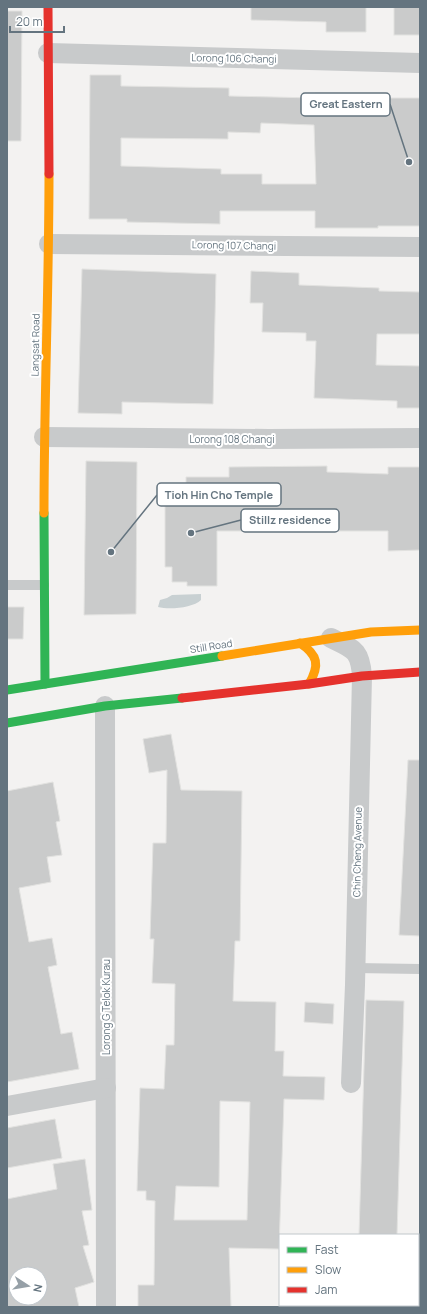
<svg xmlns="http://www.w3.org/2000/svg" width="427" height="1314" viewBox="0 0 427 1314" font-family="Manrope,sans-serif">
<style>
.water{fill:#c8d0d2}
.building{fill:#cacbcb;stroke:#e2e2e0;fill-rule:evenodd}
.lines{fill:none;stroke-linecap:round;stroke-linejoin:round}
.lane{stroke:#c8cacb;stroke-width:10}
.street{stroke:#c8cacb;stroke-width:20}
.fast{stroke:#30b455;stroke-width:9}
.slow{stroke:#ff9f0a;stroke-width:9}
.jam{stroke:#e5322d;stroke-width:9}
.labels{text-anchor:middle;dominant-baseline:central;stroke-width:4;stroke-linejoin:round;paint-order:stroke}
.street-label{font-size:10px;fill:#64747f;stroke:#fff}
.leader{fill:none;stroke:#64747f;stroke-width:1.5}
.callout-dot{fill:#64747f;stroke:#fff;stroke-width:1.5}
.callout{fill:#fff;stroke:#64747f;stroke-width:1.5}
.callout-label{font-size:11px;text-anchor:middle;font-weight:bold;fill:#64747f}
</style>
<rect width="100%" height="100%" fill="#f3f2f1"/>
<!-- water -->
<path class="water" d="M 201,594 L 201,600 C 193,608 169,610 158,607 L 160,600 L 167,598 L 172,595 Z"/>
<!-- building -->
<g class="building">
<path d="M 251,7 L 366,7 L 366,32 L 326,32 L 326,22 L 251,20 Z"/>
<rect x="394" y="7" width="26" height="28"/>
<path d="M 7,11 L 22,11 L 21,141 L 7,141 Z"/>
<path d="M 90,75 L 121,75 L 121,86 L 229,88 L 229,96 L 315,98 L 315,93 L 378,94 L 378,98 L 420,98 L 420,226 L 378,226 L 378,228 L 315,228 L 315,211 L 220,211 L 220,224 L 127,222 L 127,219 L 89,219 ZM 261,123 L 314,125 L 316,184 L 262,184 L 262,174 L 221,174 L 221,169 L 121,166 L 121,138 L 228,139 L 228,132 L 260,133 Z"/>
<path d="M 82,269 L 216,274 L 213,404 L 122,402 L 122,414 L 78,413 Z"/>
<path d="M 251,271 L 299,273 L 299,285 L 379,288 L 379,291 L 420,292 L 420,334 L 377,334 L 376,365 L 420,366 L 420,408 L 397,408 L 397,401 L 314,398 L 316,341 L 306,341 L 306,333 L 262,332 L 263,303 L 250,303 Z"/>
<path d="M 86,461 L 137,462 L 136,614 L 84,615 Z"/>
<path d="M 327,466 L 327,472 L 388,474 L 388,467 L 420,467 L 420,550 L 388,551 L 388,531 L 217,531 L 217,586 L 187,586 L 187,582 L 172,582 L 172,567 L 165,567 L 165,500 L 173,500 L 172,484 L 186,484 L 186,477 L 229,477 L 229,467 Z"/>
<path d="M 7,607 L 24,607 L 23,639 L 7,639 Z"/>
<path d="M 171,734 L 181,790 L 242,791 L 240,941 L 235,941 L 233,1001 L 276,1002 L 275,1051 L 284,1051 L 283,1076 L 325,1077 L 324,1100 L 284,1099 L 279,1249 L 229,1248 L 231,1307 L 138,1307 L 138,1285 L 154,1285 L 155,1201 L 146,1200 L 146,1191 L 137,1191 L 140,1088 L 164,1089 L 166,1045 L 174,1045 L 175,984 L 152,983 L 154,939 L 150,939 L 153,843 L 166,843 L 167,770 L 149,773 L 143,739 ZM 220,1101 L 250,1102 L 247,1220 L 174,1220 L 176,1186 L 219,1187 Z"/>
<path d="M 408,760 L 420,760 L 420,936 L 399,935 Z"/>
<path d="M 53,782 L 60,821 L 56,822 L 62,855 L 47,857 L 51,882 L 19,888 L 29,942 L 52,938 L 57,965 L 48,967 L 61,1034 L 72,1032 L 79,1069 L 7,1082 L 7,791 Z"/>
<path d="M 366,1000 L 404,1001 L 397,1235 L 359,1235 Z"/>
<path d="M 305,1002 L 334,1004 L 333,1024 L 304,1022 Z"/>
<path d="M 55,1119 L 62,1158 L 7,1168 L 7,1128 Z"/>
<path d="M 85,1159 L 92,1210 L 82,1211 L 89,1245 L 83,1246 L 94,1282 L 75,1288 L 79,1307 L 7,1307 L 7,1199 L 57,1189 L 53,1164 ZM 16,1274 L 40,1274 L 40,1298 L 16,1298 Z"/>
</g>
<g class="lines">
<!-- lane -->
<g class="lane">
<path d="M 7,585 L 44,585"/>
<path d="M 355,968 L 420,969"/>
</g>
<!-- street -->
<g class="street">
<path d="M 48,53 L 420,63"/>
<path d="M 49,244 L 420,247"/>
<path d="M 44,437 L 269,439 L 420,438"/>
<path d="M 331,638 C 353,649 360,649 362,676 L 355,985 L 351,1083"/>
<path d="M 105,706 L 106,1307"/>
<path d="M 7,1106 L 106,1088"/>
</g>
<!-- fast -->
<g class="fast">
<path d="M 44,513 L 45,684"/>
<path d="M 7,690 L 222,656"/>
<path d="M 7,723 L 105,706 L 182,698"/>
</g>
<!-- slow -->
<g class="slow">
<path d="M 44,513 C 44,400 49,287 49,174"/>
<path d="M 300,643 C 318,655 320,665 309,684"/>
<path d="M 222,656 L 371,632 L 420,630"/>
</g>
<!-- jam -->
<g class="jam">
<path d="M 48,7 L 49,174"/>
<path d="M 182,698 L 309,684 L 362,676 L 420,672"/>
</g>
</g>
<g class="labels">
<!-- street labels -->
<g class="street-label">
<text transform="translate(234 58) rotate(1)">Lorong 106 Changi</text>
<text transform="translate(234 245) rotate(1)">Lorong 107 Changi</text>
<text transform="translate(35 345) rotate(-89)">Langsat Road</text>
<text x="232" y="439">Lorong 108 Changi</text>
<text transform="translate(211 646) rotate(-9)">Still Road</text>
<text transform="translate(357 852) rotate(-89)">Chin Cheng Avenue</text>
<text transform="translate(106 1007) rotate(-90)">Lorong G Telok Kurau</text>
</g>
</g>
<!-- callouts -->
<path class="leader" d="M409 162L390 104M111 552L157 495M191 533L241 520"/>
<g class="callout-dot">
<circle cx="409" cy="162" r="4"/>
<circle cx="111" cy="552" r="4"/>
<circle cx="191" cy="533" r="4"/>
</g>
<g class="callout">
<rect x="301" y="93" width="89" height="23" rx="4"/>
<rect x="157" y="483" width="124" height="23" rx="4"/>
<rect x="241" y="509" width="98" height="23" rx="4"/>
</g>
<g class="callout-label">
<text x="346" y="108">Great Eastern</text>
<text x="219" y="499">Tioh Hin Cho Temple</text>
<text x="290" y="524">Stillz residence</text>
</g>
<!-- border -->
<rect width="427" height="1314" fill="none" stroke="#64747f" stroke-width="16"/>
<!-- legend -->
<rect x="279" y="1234" width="140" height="72" fill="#ffffff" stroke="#c1c7cc"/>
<rect x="287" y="1247" width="20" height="6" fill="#30b455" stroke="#c1c7cc"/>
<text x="315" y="1254" font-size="12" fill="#64747f">Fast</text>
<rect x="287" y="1267" width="20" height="6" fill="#ff9f0a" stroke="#c1c7cc"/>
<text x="315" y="1274" font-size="12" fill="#64747f">Slow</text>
<rect x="287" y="1287" width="20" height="6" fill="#e5322d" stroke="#c1c7cc"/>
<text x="315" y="1294" font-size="12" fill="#64747f">Jam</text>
<!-- north arrow -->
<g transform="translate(28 1286) rotate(102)"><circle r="19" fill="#ffffff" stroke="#c1c7cc"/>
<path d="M0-3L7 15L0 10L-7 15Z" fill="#96a0a7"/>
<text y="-6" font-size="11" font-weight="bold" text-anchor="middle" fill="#64747f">N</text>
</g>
<!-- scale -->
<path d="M10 26v6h54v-6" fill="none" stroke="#64747f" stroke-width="2"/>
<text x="16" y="26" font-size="12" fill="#64747f" stroke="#ffffff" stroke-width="3" paint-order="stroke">20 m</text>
</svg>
